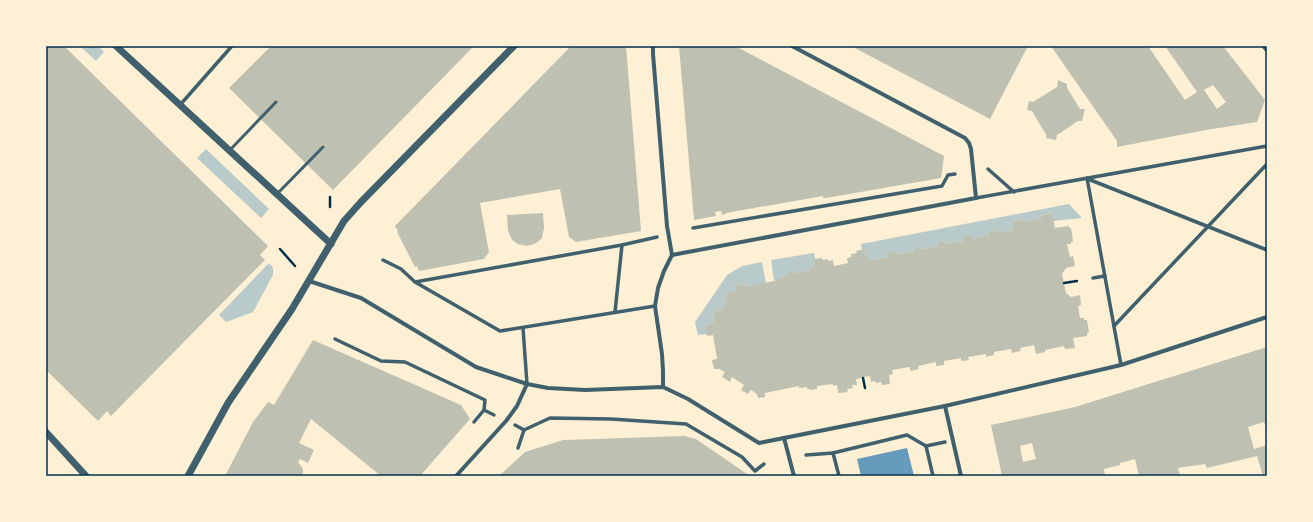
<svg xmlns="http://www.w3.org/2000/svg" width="1313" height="522" viewBox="0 0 1313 522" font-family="Arial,sans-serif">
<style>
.green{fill:#b9caca}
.water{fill:#669bbc}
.building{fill:#bec0b2;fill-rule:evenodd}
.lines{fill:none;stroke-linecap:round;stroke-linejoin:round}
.path{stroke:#003049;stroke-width:2.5}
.service{stroke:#3f606c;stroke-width:3}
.pedestrian{stroke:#3f606c;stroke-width:3.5}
.minor{stroke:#3f606c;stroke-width:4}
.tertiary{stroke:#3f606c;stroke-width:7}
.neatline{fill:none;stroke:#003049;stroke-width:1.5}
</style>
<rect width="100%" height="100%" fill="#fdf0d5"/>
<!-- green -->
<g class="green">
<path d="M 80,46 L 98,46 L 104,52 L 96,61 Z"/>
<path d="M 206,149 L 269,209 L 261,218 L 197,158 Z"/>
<path d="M 1069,204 L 1082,218 L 1053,221 L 1051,213 L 1040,216 L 1041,219 L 1023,222 L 1022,219 L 1011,222 L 1013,230 L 998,233 L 996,230 L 988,232 L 989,235 L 972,239 L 971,236 L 963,237 L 964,241 L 946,244 L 945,241 L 938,242 L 938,246 L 921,249 L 921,246 L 913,248 L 914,251 L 897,255 L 896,251 L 887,253 L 888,257 L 870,260 L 870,257 L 866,257 L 865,249 L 862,250 L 861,244 Z"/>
<path d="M 814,253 L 815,259 L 813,259 L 814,267 L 811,268 L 811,270 L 795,273 L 795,271 L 788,273 L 789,274 L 785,275 L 786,277 L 779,278 L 779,280 L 774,281 L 771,260 Z"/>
<path d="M 762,262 L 766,283 L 745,287 L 744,283 L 735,286 L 736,289 L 733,293 L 729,291 L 724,299 L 727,301 L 720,311 L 717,308 L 712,315 L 716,318 L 710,325 L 705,326 L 707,334 L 698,335 L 695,322 L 727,275 L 742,266 Z"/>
<path d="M 269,264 L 271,265 L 273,268 L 273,275 L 253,312 L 226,322 L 219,315 L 267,265 Z"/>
</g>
<!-- water -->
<path class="water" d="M 907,448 L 914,476 L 861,476 L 857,459 Z"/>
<!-- building -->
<g class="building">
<path d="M 46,46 L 64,46 L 268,246 L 260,255 L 265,260 L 240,285 L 111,416 L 107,411 L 98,421 L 46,370 Z"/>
<path d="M 271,46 L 474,46 L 333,190 L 229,88 Z"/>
<path d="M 571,46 L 626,46 L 641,231 L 576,242 L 569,237 L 560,189 L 480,203 L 489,252 L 484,259 L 419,271 L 417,266 L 415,267 L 397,232 L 398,231 L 395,226 Z"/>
<path d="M 679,46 L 735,46 L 944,156 L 941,178 L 826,198 L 823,198 L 823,196 L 726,213 L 726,214 L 722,215 L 721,211 L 715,212 L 716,216 L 694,220 Z"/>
<path d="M 851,46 L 1028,46 L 990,119 Z"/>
<path d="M 1051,46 L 1148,46 L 1185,100 L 1197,92 L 1165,46 L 1223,46 L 1265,100 L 1257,122 L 1206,130 L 1117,147 L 1117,141 ZM 1213,85 L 1226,102 L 1217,109 L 1204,90 Z"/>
<path d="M 1058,80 L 1067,84 L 1067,88 L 1080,109 L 1085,109 L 1082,121 L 1078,121 L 1057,135 L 1056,140 L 1046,138 L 1046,134 L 1039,123 L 1032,111 L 1027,110 L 1029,101 L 1033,102 L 1057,87 Z"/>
<path d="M 543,213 L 544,228 L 542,238 L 539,241 L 534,244 L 527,246 L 518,244 L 512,240 L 508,231 L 507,215 Z"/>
<path d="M 1052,213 L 1055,228 L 1069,226 L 1069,228 L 1071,228 L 1073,241 L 1071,242 L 1071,244 L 1067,244 L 1070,257 L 1073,256 L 1075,266 L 1066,268 L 1062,274 L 1066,293 L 1071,297 L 1080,295 L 1081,305 L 1078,306 L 1080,318 L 1084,318 L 1084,320 L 1087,320 L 1089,332 L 1087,333 L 1087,336 L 1073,338 L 1075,348 L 1065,349 L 1064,346 L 1045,350 L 1045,352 L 1036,354 L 1034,345 L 1020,348 L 1021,351 L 1012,353 L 1011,349 L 994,352 L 994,355 L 986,357 L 986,354 L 968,357 L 969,360 L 961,361 L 961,358 L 944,361 L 944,365 L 936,366 L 936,362 L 918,366 L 919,369 L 910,371 L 910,367 L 892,370 L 893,374 L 889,375 L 890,384 L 882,385 L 881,382 L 876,383 L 875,381 L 871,382 L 870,376 L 856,379 L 857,385 L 852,385 L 853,388 L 847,389 L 848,392 L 838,393 L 837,385 L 833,386 L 833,384 L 817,386 L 817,389 L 811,390 L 810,389 L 807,389 L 807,387 L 799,388 L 799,386 L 765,393 L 765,397 L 758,398 L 757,394 L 751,390 L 748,394 L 741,390 L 744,385 L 732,377 L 730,382 L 722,377 L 725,372 L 719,369 L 714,369 L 712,360 L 717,359 L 713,335 L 707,336 L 705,326 L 710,325 L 716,318 L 712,315 L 717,308 L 720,311 L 727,301 L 724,299 L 729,291 L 733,293 L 736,289 L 735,286 L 744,283 L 745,287 L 779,280 L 779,278 L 786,277 L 785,275 L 789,274 L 788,272 L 795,271 L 795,273 L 811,270 L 811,268 L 814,267 L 813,259 L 815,259 L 822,258 L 822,260 L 828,259 L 828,261 L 833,260 L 834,266 L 848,263 L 847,258 L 851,257 L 851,254 L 857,253 L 856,251 L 865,249 L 866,257 L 870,257 L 870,260 L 888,257 L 887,253 L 896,251 L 897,255 L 914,251 L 913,248 L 921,246 L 921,249 L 938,246 L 938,242 L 945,241 L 946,244 L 964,241 L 963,237 L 971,235 L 972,239 L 989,235 L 988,232 L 997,230 L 998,233 L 1013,230 L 1011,222 L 1023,219 L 1023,222 L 1041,219 L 1040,216 Z"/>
<path d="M 313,340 L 461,405 L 470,419 L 420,476 L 381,476 L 311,419 L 299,443 L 314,450 L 308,463 L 300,459 L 298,462 L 303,469 L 303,473 L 301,476 L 225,476 L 253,422 L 268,402 L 274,405 Z"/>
<path d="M 1267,347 L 1267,429 L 1264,422 L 1248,427 L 1254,449 L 1267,445 L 1267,476 L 1263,476 L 1257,456 L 1207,468 L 1205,464 L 1178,468 L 1180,476 L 1139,476 L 1135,459 L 1120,463 L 1120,465 L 1104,469 L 1105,476 L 1002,476 L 991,425 L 1075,407 ZM 1032,443 L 1036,459 L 1023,462 L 1020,446 Z"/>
<path d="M 685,436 L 696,439 L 750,476 L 499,476 L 525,452 L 563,440 Z"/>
</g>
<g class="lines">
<!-- path -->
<g class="path">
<path d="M 330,197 L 330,207"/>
<path d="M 280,249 L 295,266"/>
<path d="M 1064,283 L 1077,281"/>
<path d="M 863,378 L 865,388"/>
</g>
<!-- service -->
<g class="service">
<path d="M 230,150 L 276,102"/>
<path d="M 277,194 L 323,147"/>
</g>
<!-- pedestrian -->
<g class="pedestrian">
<path d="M 1263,46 L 1267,51"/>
<path d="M 180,105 L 232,46"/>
<path d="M 988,169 L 1014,192"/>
<path d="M 1087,178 L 1121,365"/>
<path d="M 1088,179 L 1267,250"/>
<path d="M 976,198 L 1267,146"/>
<path d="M 693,228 L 942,186 L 948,175 L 955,174"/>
<path d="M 383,260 L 401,269 L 415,282 L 500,331 L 655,306"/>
<path d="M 1093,278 L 1105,276"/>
<path d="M 415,282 L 622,245"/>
<path d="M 615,312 L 622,245 L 657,237"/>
<path d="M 1114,326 L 1267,164"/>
<path d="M 523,328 L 527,384"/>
<path d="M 335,339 L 381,361 L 405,362 L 485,400 L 484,410"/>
<path d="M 474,422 L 484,410 L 494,415"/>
<path d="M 515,425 L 524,430"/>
<path d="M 926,446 L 933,476"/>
<path d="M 518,448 L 524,430 L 550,418 L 611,419 L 686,424 L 742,457 L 755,471 L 764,464"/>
<path d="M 833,453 L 907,435 L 926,446 L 945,442"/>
<path d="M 806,455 L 833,453 L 839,476"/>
</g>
<!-- minor -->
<g class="minor">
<path d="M 653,46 L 653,54 L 667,226 L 672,255 L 664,271 L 658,288 L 655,306 L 662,354 L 663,371 L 663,387"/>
<path d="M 672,255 L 976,198 L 971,149 L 969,143 L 965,138 L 792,46"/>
<path d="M 309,281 L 361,298 L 476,367 L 527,384 L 548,388 L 585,390 L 663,387 L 688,399 L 759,443 L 945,406 L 1121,365 L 1267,317"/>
<path d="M 945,406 L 961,476"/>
<path d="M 784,438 L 794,476"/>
<path d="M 456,476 L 506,421 L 517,406 L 527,384"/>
</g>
<!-- tertiary -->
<g class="tertiary">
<path d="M 116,46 L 331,244"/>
<path d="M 46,432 L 86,476"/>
<path d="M 188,476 L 228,403 L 292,309 L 344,221 L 361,202 L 514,46"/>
</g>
</g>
<!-- border -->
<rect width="1313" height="522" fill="none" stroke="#fdf0d5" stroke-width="94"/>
<rect x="47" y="47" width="1219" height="428" class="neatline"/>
</svg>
